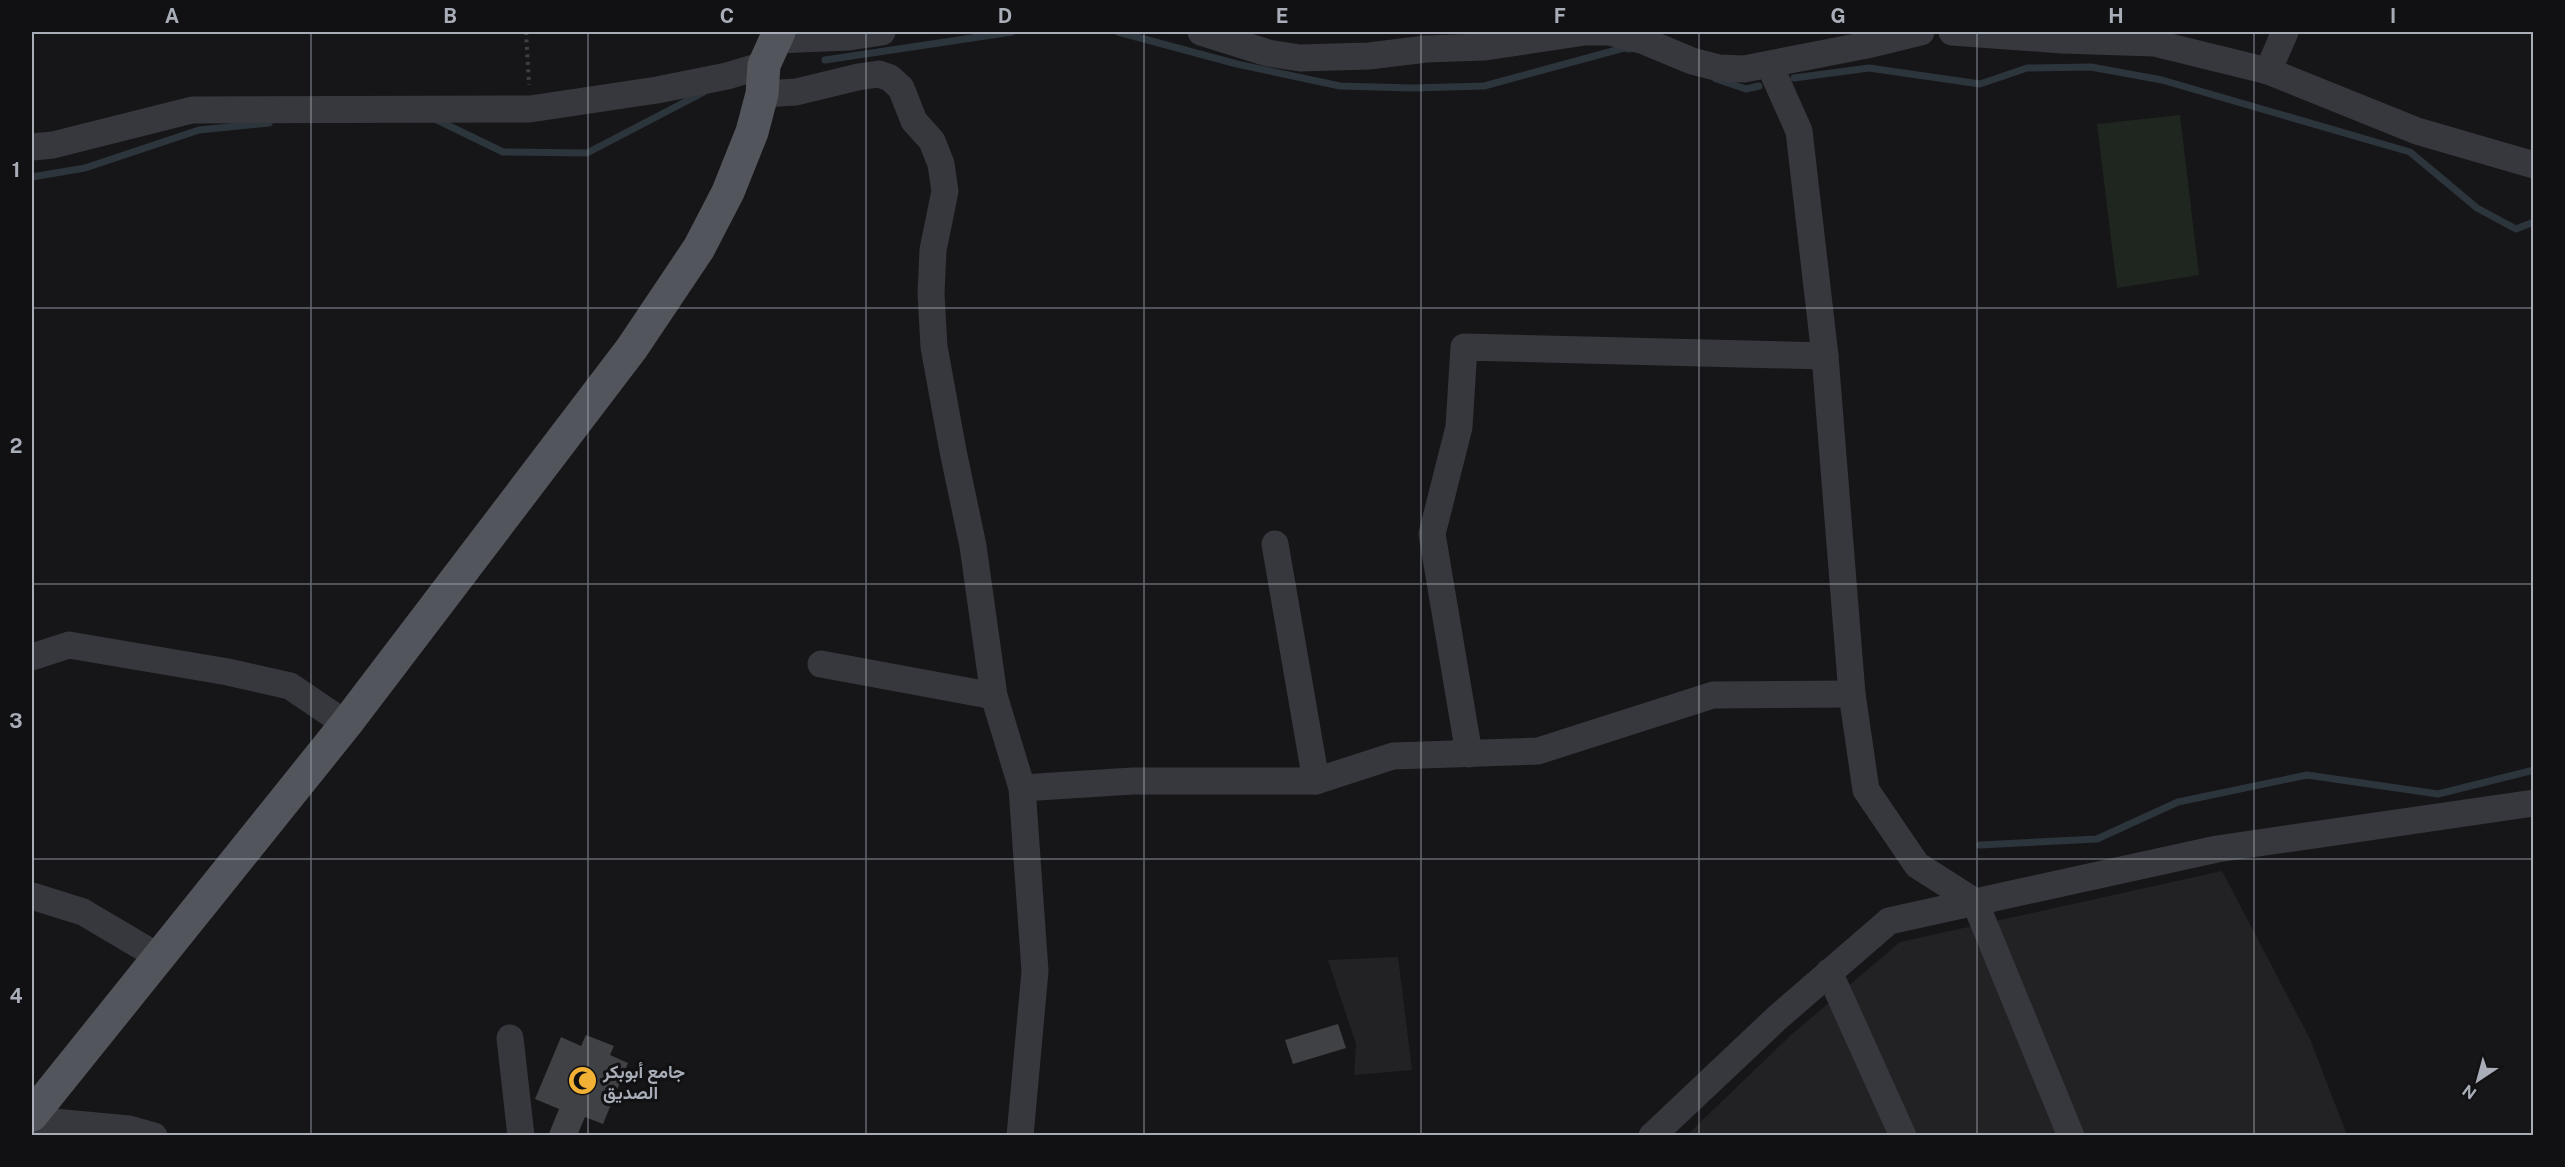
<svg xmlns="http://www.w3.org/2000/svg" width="2565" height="1167" viewBox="0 0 2565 1167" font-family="'Public Sans',Vazirmatn,sans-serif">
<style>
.built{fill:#222225}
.green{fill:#1e261f}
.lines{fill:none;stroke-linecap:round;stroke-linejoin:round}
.stream{stroke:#2c353c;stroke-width:7}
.building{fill:#404145}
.path{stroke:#3d3f44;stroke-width:4;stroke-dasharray:3 4.5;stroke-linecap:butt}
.minor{stroke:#37383d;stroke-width:27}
.major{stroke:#53555c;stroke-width:33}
.grid{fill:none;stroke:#a8adb8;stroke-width:1.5;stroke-opacity:0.55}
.labels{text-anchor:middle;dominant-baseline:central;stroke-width:6;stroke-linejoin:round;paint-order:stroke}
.poi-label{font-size:18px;font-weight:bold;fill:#a8adb8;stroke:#111113;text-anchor:start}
.neatline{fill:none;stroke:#a8adb8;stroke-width:2}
.grid-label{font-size:20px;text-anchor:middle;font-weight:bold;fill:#a8adb8}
</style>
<rect width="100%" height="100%" fill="#161618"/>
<!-- built -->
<g class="built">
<path d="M 2222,871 L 2310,1039 L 2347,1135 L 1686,1136 L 1791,1035 L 1900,942 Z"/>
<path d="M 1398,957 L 1412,1070 L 1354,1075 L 1356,1044 L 1328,960 Z"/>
</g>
<!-- green -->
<path class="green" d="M 2180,115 L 2199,275 L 2117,288 L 2097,124 Z"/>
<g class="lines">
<!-- stream -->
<g class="stream">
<path d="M 1118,32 L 1237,64 L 1340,86 L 1413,88 L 1484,86 L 1624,48 L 1629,49"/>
<path d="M 825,60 L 1012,32"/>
<path d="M 1794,78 L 1869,68 L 1980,84 L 2027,68 L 2091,67 L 2162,80 L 2410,152 L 2477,208 L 2516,229 L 2534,222"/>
<path d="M 1716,79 L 1746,89 L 1759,86"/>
<path d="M 435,119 L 503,152 L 587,153 L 704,92"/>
<path d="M 32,177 L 85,168 L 199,130 L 269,123"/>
<path d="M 1980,845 L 2097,839 L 2178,802 L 2307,775 L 2438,794 L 2534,770"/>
</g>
</g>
<!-- building -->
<g class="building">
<path d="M 1338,1024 L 1346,1048 L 1293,1064 L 1285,1040 Z"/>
<path d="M 586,1035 L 614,1046 L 610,1055 L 628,1063 L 603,1124 L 585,1117 L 577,1136 L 548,1136 L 559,1109 L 535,1099 L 561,1037 L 581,1046 Z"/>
</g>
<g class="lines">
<!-- path -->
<path class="path" d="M 526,32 L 529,85"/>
<!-- minor -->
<g class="minor">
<path d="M 1201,32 L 1268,53 L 1300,58 L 1369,56 L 1426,49 L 1485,47 L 1585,32 L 1609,32 L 1644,41 L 1692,61 L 1719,68 L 1744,69 L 1872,44 L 1921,32"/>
<path d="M 1952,32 L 2062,40 L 2154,43 L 2268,71 L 2417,131 L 2534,165"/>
<path d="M 776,40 L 849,37 L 882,32"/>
<path d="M 1770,66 L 1799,131 L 1825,356 L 1852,694 L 1866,790 L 1917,865 L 1975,902 L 2071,1136"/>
<path d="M 2268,71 L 2285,32"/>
<path d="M 762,94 L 796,92 L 858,77 L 879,74 L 890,78 L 901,88 L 914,121 L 932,141 L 941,164 L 945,191 L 933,250 L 931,294 L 934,347 L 953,451 L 973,546 L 994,696 L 1022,788 L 1035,971 L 1020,1136"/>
<path d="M 32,147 L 53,145 L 192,110 L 530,109 L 657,90 L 727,76 L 764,65"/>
<path d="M 1275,544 L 1316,781"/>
<path d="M 32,657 L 69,645 L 228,672 L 290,686 L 346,724"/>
<path d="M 821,664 L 994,696"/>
<path d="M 1469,754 L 1432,534 L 1459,427 L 1464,347 L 1825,356"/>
<path d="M 1022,788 L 1133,781 L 1316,781 L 1393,756 L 1538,751 L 1713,695 L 1852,694"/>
<path d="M 32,896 L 83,912 L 159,957"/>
<path d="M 1829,972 L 1903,1136"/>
<path d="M 510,1038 L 521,1136"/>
<path d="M 32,1120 L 129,1129 L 154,1136"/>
<path d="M 1652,1136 L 1777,1018 L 1889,921 L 2217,849 L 2534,803"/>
</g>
<!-- major -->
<path class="major" d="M 32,1115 L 346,724 L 632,348 L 699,248 L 728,192 L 752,132 L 762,94 L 764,65 L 779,32"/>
</g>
<!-- grid -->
<path class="grid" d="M 311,32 L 311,1136M 588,32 L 588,1136M 866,32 L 866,1136M 1144,32 L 1144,1136M 1421,32 L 1421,1136M 1699,32 L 1699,1136M 1977,32 L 1977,1136M 2254,32 L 2254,1136M 32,308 L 2534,308M 32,584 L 2534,584M 32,859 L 2534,859"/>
<!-- icons -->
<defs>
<symbol id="mosque-disc" viewBox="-11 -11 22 22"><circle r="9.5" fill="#f2b134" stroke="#111113"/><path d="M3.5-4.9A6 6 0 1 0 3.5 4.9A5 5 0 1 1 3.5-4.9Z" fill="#111"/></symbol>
</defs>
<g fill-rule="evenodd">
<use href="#mosque-disc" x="566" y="1064" width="33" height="33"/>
</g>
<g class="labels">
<!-- poi labels -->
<g class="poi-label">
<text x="603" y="1071">جامع أبوبكر<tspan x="603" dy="21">الصديق</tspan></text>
</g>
</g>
<!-- border -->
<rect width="2565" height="1167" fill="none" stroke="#111113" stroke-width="66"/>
<!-- north arrow -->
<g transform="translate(2478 1080) rotate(216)" stroke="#111113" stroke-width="4.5" paint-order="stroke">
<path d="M0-4.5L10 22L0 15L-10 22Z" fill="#a8adb8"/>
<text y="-9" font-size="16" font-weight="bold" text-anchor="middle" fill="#a8adb8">N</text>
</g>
<rect x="33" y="33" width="2499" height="1101" class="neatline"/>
<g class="grid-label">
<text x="172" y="23">A</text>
<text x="450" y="23">B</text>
<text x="727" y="23">C</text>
<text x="1005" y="23">D</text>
<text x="1282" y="23">E</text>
<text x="1560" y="23">F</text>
<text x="1838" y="23">G</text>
<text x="2116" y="23">H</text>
<text x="2393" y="23">I</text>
<text x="16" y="177">1</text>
<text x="16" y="453">2</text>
<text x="16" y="728">3</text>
<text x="16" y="1003">4</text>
</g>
</svg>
